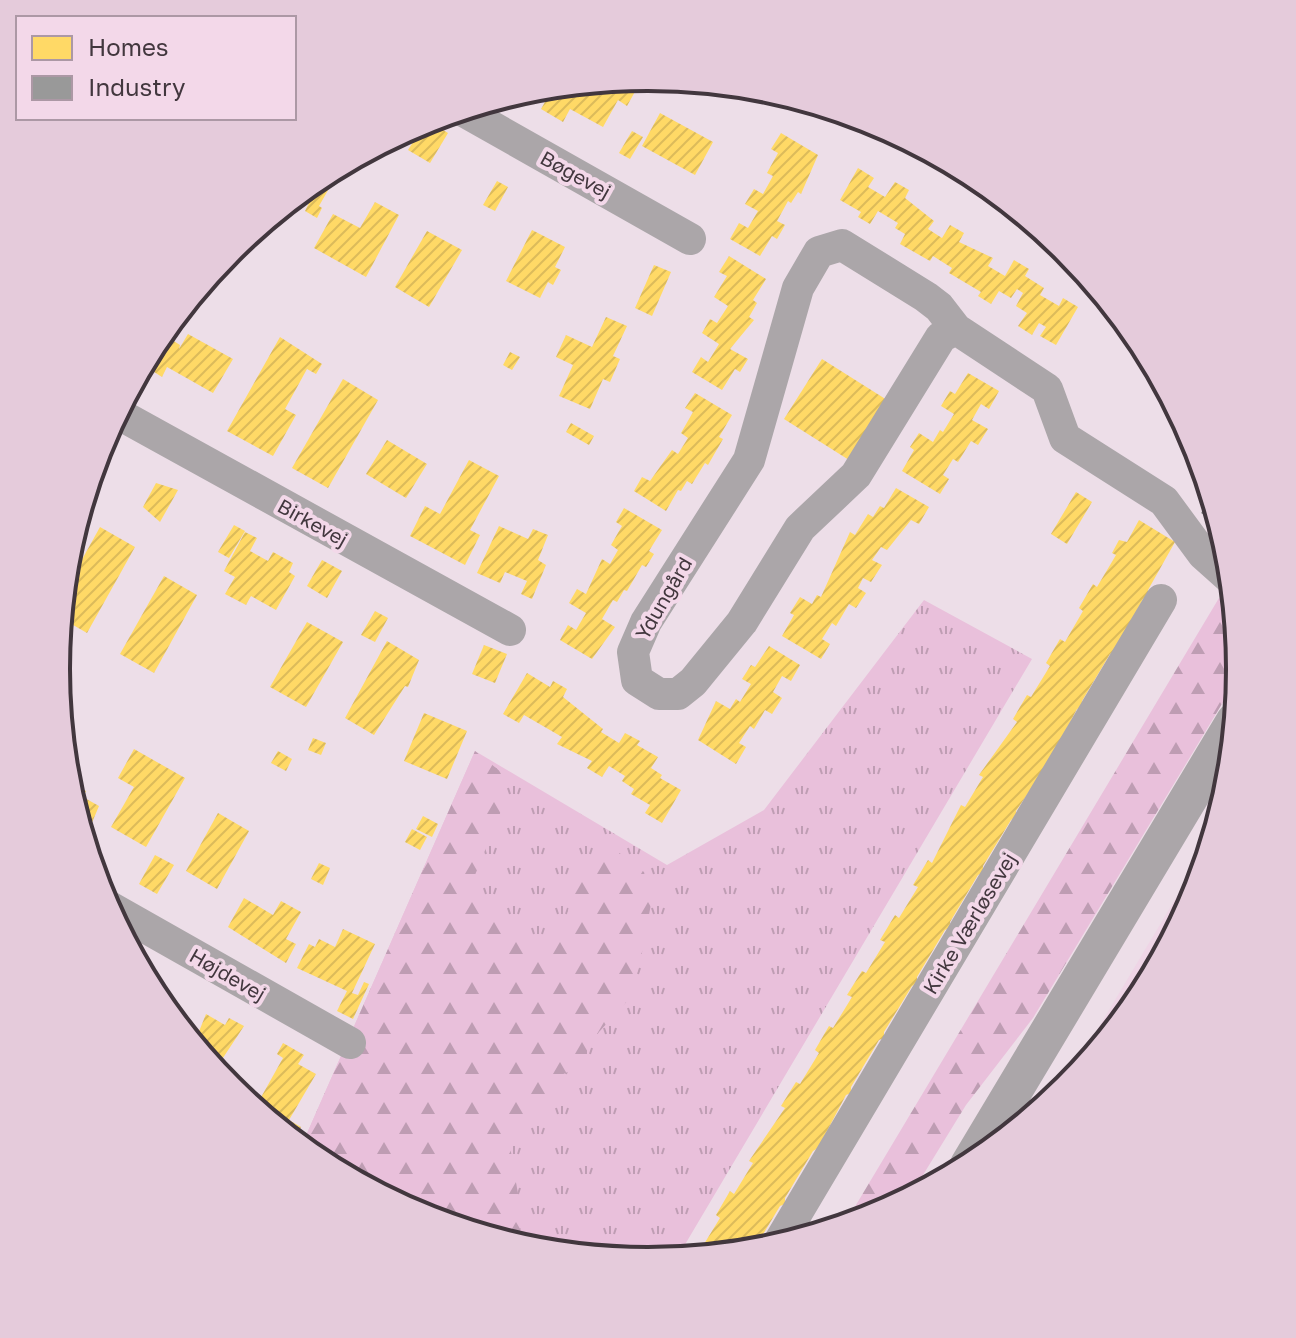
<svg xmlns="http://www.w3.org/2000/svg" width="1296" height="1338" viewBox="0 0 1296 1338" font-family="'Golos Text',sans-serif">
<style>
.built{fill:#efd5e6}
.grass{fill:url(#grass-tufts)}
.forest{fill:url(#forest-firs)}
.homes{fill:url(#homes-hatch)}
.industry{fill:url(#industry-hatch)}
.lines{fill:none;stroke-linecap:round;stroke-linejoin:round}
.minor{stroke:#aba6a9;stroke-width:32}
.tertiary{stroke:#aba6a9;stroke-width:38}
.labels{text-anchor:middle;dominant-baseline:central;stroke-width:8;stroke-linejoin:round;paint-order:stroke}
.street-label{font-size:20px;fill:#42373e;stroke:#f3d8e9}
.rim{fill:none;stroke:#42373e;stroke-width:4}
</style>
<defs>
<pattern id="grass-tufts" width="24" height="20" patternUnits="userSpaceOnUse" patternTransform="scale(2)"><rect width="24" height="20" fill="#e9c0db"/><path d="M3 7l-1-3M5 7V3M7 7l1-3M15 17l-1-3M17 17v-4M19 17l1-3" fill="none" stroke="#be9db3"/></pattern>
<pattern id="forest-firs" width="22" height="20" patternUnits="userSpaceOnUse" patternTransform="scale(2)"><rect width="22" height="20" fill="#e9c0db"/><path d="M5 1l3.5 6h-7zM16 11l3.5 6h-7z" fill="#be9db3"/></pattern>
<pattern id="homes-hatch" width="6" height="6" patternUnits="userSpaceOnUse" patternTransform="scale(2)"><rect width="6" height="6" fill="#ffd966"/><path d="M-1 1l2-2M0 6l6-6M5 7l2-2" fill="none" stroke="#dcbb5a"/></pattern>
<pattern id="industry-hatch" width="6" height="6" patternUnits="userSpaceOnUse" patternTransform="scale(2)"><rect width="6" height="6" fill="#999"/><path d="M-1 1l2-2M0 6l6-6M5 7l2-2" fill="none" stroke="#7e7e7e"/></pattern>
</defs>
<rect width="100%" height="100%" fill="#eddee8"/>
<!-- built -->
<path class="built" d="M 1214,834 L 1195,896 L 1140,998 L 1059,1094 Z"/>
<!-- grass -->
<path class="grass" d="M 924,600 L 1032,659 L 677,1258 C 560,1270 393,1222 301,1147 L 475,751 L 667,865 L 764,810 Z"/>
<!-- forest -->
<g class="forest">
<path d="M 1219,598 L 1234,607 L 1240,674 L 1033,1018 L 966,1105 L 923,1175 L 916,1194 L 874,1216 L 844,1225 Z"/>
<path d="M 475,751 L 501,772 L 503,806 L 475,875 L 473,894 L 481,912 L 536,949 L 553,946 C 569,923 565,921 571,897 C 575,881 589,864 599,851 L 613,848 L 644,872 L 651,904 L 641,958 L 630,998 L 599,1032 L 576,1068 L 553,1079 L 547,1110 L 510,1146 L 523,1224 L 512,1243 C 439,1221 362,1196 301,1147 Z"/>
</g>
<!-- homes -->
<g class="homes">
<path d="M 649,77 L 642,91 L 637,88 L 627,106 L 618,100 L 603,127 L 570,109 L 563,122 L 541,109 L 554,86 L 573,95 L 579,84 L 600,86 L 603,81 Z"/>
<path d="M 660,113 L 713,142 L 695,175 L 642,146 Z"/>
<path d="M 427,120 L 448,133 L 430,163 L 408,150 Z"/>
<path d="M 632,131 L 643,137 L 630,159 L 619,153 Z"/>
<path d="M 781,133 L 818,155 L 801,194 L 798,192 L 791,203 L 788,201 L 777,221 L 785,225 L 777,239 L 772,236 L 760,256 L 730,239 L 739,223 L 748,228 L 758,211 L 745,204 L 754,189 L 763,194 L 773,176 L 767,173 L 778,153 L 771,149 Z"/>
<path d="M 343,164 L 319,206 L 322,208 L 317,218 L 305,211 L 310,201 L 298,194 Z"/>
<path d="M 858,168 L 874,178 L 868,187 L 885,197 L 895,182 L 909,190 L 905,198 L 934,221 L 928,229 L 942,238 L 950,225 L 964,233 L 959,242 L 993,258 L 988,266 L 1005,276 L 1014,260 L 1029,269 L 1025,276 L 1044,288 L 1040,295 L 1059,306 L 1063,298 L 1078,307 L 1056,345 L 1040,336 L 1046,327 L 1039,323 L 1032,335 L 1018,326 L 1027,313 L 1016,306 L 1023,293 L 1017,289 L 1011,298 L 999,291 L 991,304 L 978,296 L 981,292 L 949,273 L 952,268 L 933,256 L 930,261 L 900,244 L 905,234 L 895,228 L 898,223 L 878,211 L 870,224 L 858,217 L 861,212 L 840,200 Z"/>
<path d="M 497,181 L 508,187 L 495,211 L 483,205 Z"/>
<path d="M 375,202 L 399,215 L 366,277 L 314,248 L 333,214 L 360,228 Z"/>
<path d="M 532,230 L 565,247 L 555,267 L 561,270 L 553,285 L 548,282 L 540,298 L 506,281 Z"/>
<path d="M 427,231 L 462,250 L 429,307 L 395,287 Z"/>
<path d="M 729,256 L 766,279 L 753,300 L 757,303 L 749,317 L 754,320 L 730,349 L 748,359 L 740,372 L 735,369 L 722,390 L 692,372 L 701,357 L 708,362 L 719,344 L 702,333 L 710,319 L 717,323 L 728,306 L 714,297 L 727,276 L 719,272 Z"/>
<path d="M 654,265 L 671,272 L 652,316 L 635,308 Z"/>
<path d="M 606,317 L 627,326 L 613,356 L 620,359 L 610,382 L 603,379 L 590,409 L 559,396 L 573,365 L 556,357 L 566,335 L 592,347 Z"/>
<path d="M 188,334 L 233,359 L 213,393 L 167,367 L 162,377 L 151,370 L 146,380 L 137,375 L 154,344 L 162,350 L 169,338 L 180,345 L 179,349 Z"/>
<path d="M 280,337 L 322,364 L 316,374 L 307,369 L 285,409 L 296,415 L 273,456 L 227,431 Z"/>
<path d="M 510,352 L 520,357 L 512,370 L 503,365 Z"/>
<path d="M 822,359 L 887,400 L 849,460 L 784,419 Z"/>
<path d="M 968,373 L 999,391 L 989,409 L 981,404 L 972,420 L 988,429 L 978,445 L 971,441 L 958,462 L 953,459 L 943,475 L 949,479 L 940,494 L 902,471 L 914,450 L 910,447 L 919,433 L 933,442 L 940,430 L 943,432 L 954,414 L 941,406 L 950,391 L 955,394 Z"/>
<path d="M 343,379 L 378,400 L 328,488 L 292,468 Z"/>
<path d="M 695,393 L 732,415 L 719,437 L 723,439 L 708,465 L 705,463 L 692,484 L 687,481 L 681,491 L 678,490 L 666,511 L 634,491 L 642,477 L 650,481 L 672,450 L 678,454 L 688,438 L 681,433 L 693,412 L 685,408 Z"/>
<path d="M 571,423 L 594,436 L 589,445 L 566,432 Z"/>
<path d="M 387,440 L 427,464 L 406,498 L 366,474 Z"/>
<path d="M 469,460 L 499,476 L 470,530 L 480,535 L 465,565 L 410,536 L 425,506 L 440,514 Z"/>
<path d="M 156,483 L 178,490 L 160,522 L 143,507 Z"/>
<path d="M 896,488 L 929,507 L 919,524 L 911,520 L 887,550 L 881,547 L 872,560 L 882,565 L 871,582 L 863,578 L 858,588 L 866,593 L 856,608 L 849,604 L 836,626 L 832,623 L 822,639 L 830,644 L 821,659 L 782,636 L 794,615 L 790,613 L 800,597 L 812,604 L 817,595 L 821,597 L 850,532 L 855,535 L 868,514 L 873,517 L 880,506 L 884,508 Z"/>
<path d="M 1076,492 L 1092,502 L 1067,544 L 1051,534 Z"/>
<path d="M 624,508 L 662,530 L 649,551 L 654,554 L 646,567 L 642,565 L 627,591 L 624,590 L 617,602 L 613,600 L 602,619 L 615,627 L 592,659 L 560,640 L 568,625 L 576,630 L 586,613 L 569,603 L 577,589 L 586,594 L 602,559 L 610,564 L 618,550 L 611,545 L 622,526 L 616,522 Z"/>
<path d="M 1139,520 L 1175,542 L 1148,590 L 1148,597 L 1143,599 L 1115,651 L 1110,654 L 1082,701 L 1082,707 L 1077,709 L 1049,762 L 1016,811 L 1016,817 L 1011,820 L 983,866 L 983,873 L 978,875 L 950,922 L 950,928 L 945,930 L 917,977 L 917,983 L 912,986 L 884,1032 L 884,1038 L 879,1040 L 851,1087 L 851,1093 L 846,1095 L 818,1148 L 813,1151 L 785,1198 L 785,1204 L 780,1206 L 753,1251 L 691,1257 L 697,1246 L 701,1249 L 720,1218 L 716,1215 L 730,1191 L 734,1194 L 753,1163 L 749,1161 L 785,1108 L 781,1106 L 796,1082 L 800,1084 L 819,1053 L 815,1050 L 829,1026 L 833,1028 L 852,997 L 847,995 L 862,971 L 866,973 L 885,942 L 880,940 L 895,915 L 899,918 L 918,887 L 913,885 L 928,860 L 932,863 L 961,805 L 965,807 L 983,777 L 979,775 L 1017,722 L 1013,719 L 1027,695 L 1031,697 L 1050,666 L 1046,663 L 1060,639 L 1065,642 L 1083,611 L 1079,608 L 1093,584 L 1097,587 L 1116,555 L 1112,553 L 1119,540 L 1127,542 Z"/>
<path d="M 234,525 L 245,531 L 229,558 L 218,552 Z"/>
<path d="M 499,526 L 528,539 L 533,529 L 548,535 L 538,560 L 546,565 L 532,599 L 521,594 L 527,581 L 505,572 L 500,583 L 477,573 Z"/>
<path d="M 100,527 L 135,547 L 87,633 L 61,618 L 64,592 Z"/>
<path d="M 245,532 L 257,538 L 250,551 L 268,561 L 273,552 L 293,563 L 289,572 L 295,576 L 276,610 L 251,596 L 246,605 L 225,594 L 235,577 L 224,571 Z"/>
<path d="M 322,560 L 342,571 L 327,598 L 307,586 Z"/>
<path d="M 164,576 L 197,595 L 154,673 L 120,654 Z"/>
<path d="M 375,611 L 388,618 L 375,642 L 361,635 Z"/>
<path d="M 307,622 L 343,642 L 306,707 L 270,687 Z"/>
<path d="M 387,641 L 419,660 L 408,687 L 405,686 L 374,735 L 345,718 Z"/>
<path d="M 484,645 L 507,654 L 495,683 L 472,674 Z"/>
<path d="M 769,646 L 800,665 L 791,681 L 782,676 L 773,692 L 782,698 L 772,714 L 765,710 L 754,729 L 750,726 L 739,743 L 746,747 L 736,764 L 698,740 L 716,701 L 730,709 L 736,699 L 740,702 L 751,684 L 742,679 L 751,665 L 755,667 Z"/>
<path d="M 527,673 L 550,687 L 553,681 L 567,689 L 563,697 L 603,729 L 601,732 L 619,743 L 625,733 L 640,741 L 637,745 L 658,757 L 651,768 L 662,775 L 660,778 L 681,790 L 662,823 L 645,813 L 650,805 L 631,794 L 634,789 L 622,781 L 625,776 L 609,766 L 602,777 L 587,768 L 592,761 L 557,744 L 562,737 L 524,715 L 519,723 L 503,714 Z"/>
<path d="M 424,713 L 467,731 L 447,779 L 404,761 Z"/>
<path d="M 313,738 L 326,743 L 321,755 L 308,750 Z"/>
<path d="M 134,749 L 185,778 L 146,847 L 111,827 L 134,787 L 118,778 Z"/>
<path d="M 278,751 L 292,759 L 286,771 L 271,763 Z"/>
<path d="M 67,780 L 86,791 L 83,797 L 99,806 L 85,839 L 97,845 L 90,858 Z"/>
<path d="M 218,813 L 249,831 L 217,889 L 186,871 Z"/>
<path d="M 423,816 L 438,824 L 432,837 L 416,829 Z"/>
<path d="M 412,829 L 427,837 L 420,850 L 405,842 Z"/>
<path d="M 155,855 L 174,865 L 157,894 L 139,884 Z"/>
<path d="M 319,863 L 330,868 L 323,885 L 311,879 Z"/>
<path d="M 244,898 L 273,915 L 281,901 L 301,912 L 286,939 L 296,944 L 286,963 L 228,927 Z"/>
<path d="M 343,929 L 375,944 L 352,993 L 358,995 L 364,982 L 369,984 L 353,1019 L 337,1011 L 347,991 L 297,968 L 309,944 L 315,947 L 319,939 L 335,947 Z"/>
<path d="M 206,1014 L 225,1025 L 229,1018 L 244,1026 L 215,1070 L 194,1044 Z"/>
<path d="M 283,1043 L 304,1055 L 298,1064 L 316,1074 L 289,1120 L 301,1127 L 294,1141 L 255,1108 L 283,1058 L 277,1054 Z"/>
</g>
<!-- industry -->
<path class="industry" d="M 1211,496 L 1219,522 L 1220,524 L 1201,513 Z"/>
<g class="lines">
<!-- minor -->
<g class="minor">
<path d="M 462,110 L 690,239"/>
<path d="M 956,329 L 941,337 L 856,475 L 800,528 L 742,622 L 693,682 L 678,694 L 659,694 L 637,680 L 633,652 L 646,622 L 749,460 L 798,288 L 819,252 L 842,245 L 926,297 L 939,307 L 956,329 L 1047,389 L 1065,438 L 1164,501 L 1203,554 L 1231,579"/>
<path d="M 117,413 L 510,630"/>
<path d="M 106,905 L 350,1043"/>
<path d="M 777,1246 L 1161,600"/>
</g>
<!-- tertiary -->
<path class="tertiary" d="M 969,1165 L 1235,721"/>
</g>
<g class="labels">
<!-- street labels -->
<g class="street-label">
<text transform="translate(576 174) rotate(29)">Bøgevej</text>
<text transform="translate(313 522) rotate(29)">Birkevej</text>
<text transform="translate(663 598) rotate(-60)">Ydungård</text>
<text transform="translate(969 923) rotate(-59)">Kirke Værløsevej</text>
<text transform="translate(228 974) rotate(30)">Højdevej</text>
</g>
</g>
<!-- crop -->
<path d="M0 0H1296V1338H0ZM70 669a578 578 0 1 1 1156 0a578 578 0 1 1-1156 0Z" fill="#e5cbdb" fill-rule="evenodd"/>
<path class="rim" d="M70 669a578 578 0 1 1 1156 0a578 578 0 1 1-1156 0Z"/>
<!-- legend -->
<rect x="16" y="16" width="280" height="104" fill="#f3d8e9" stroke="#ac98a5" stroke-width="2"/>
<rect x="32" y="36" width="40" height="24" fill="#ffd966" stroke="#ac98a5" stroke-width="2"/>
<text x="88" y="56" font-size="24" fill="#42373e">Homes</text>
<rect x="32" y="76" width="40" height="24" fill="#999999" stroke="#ac98a5" stroke-width="2"/>
<text x="88" y="96" font-size="24" fill="#42373e">Industry</text>
</svg>
